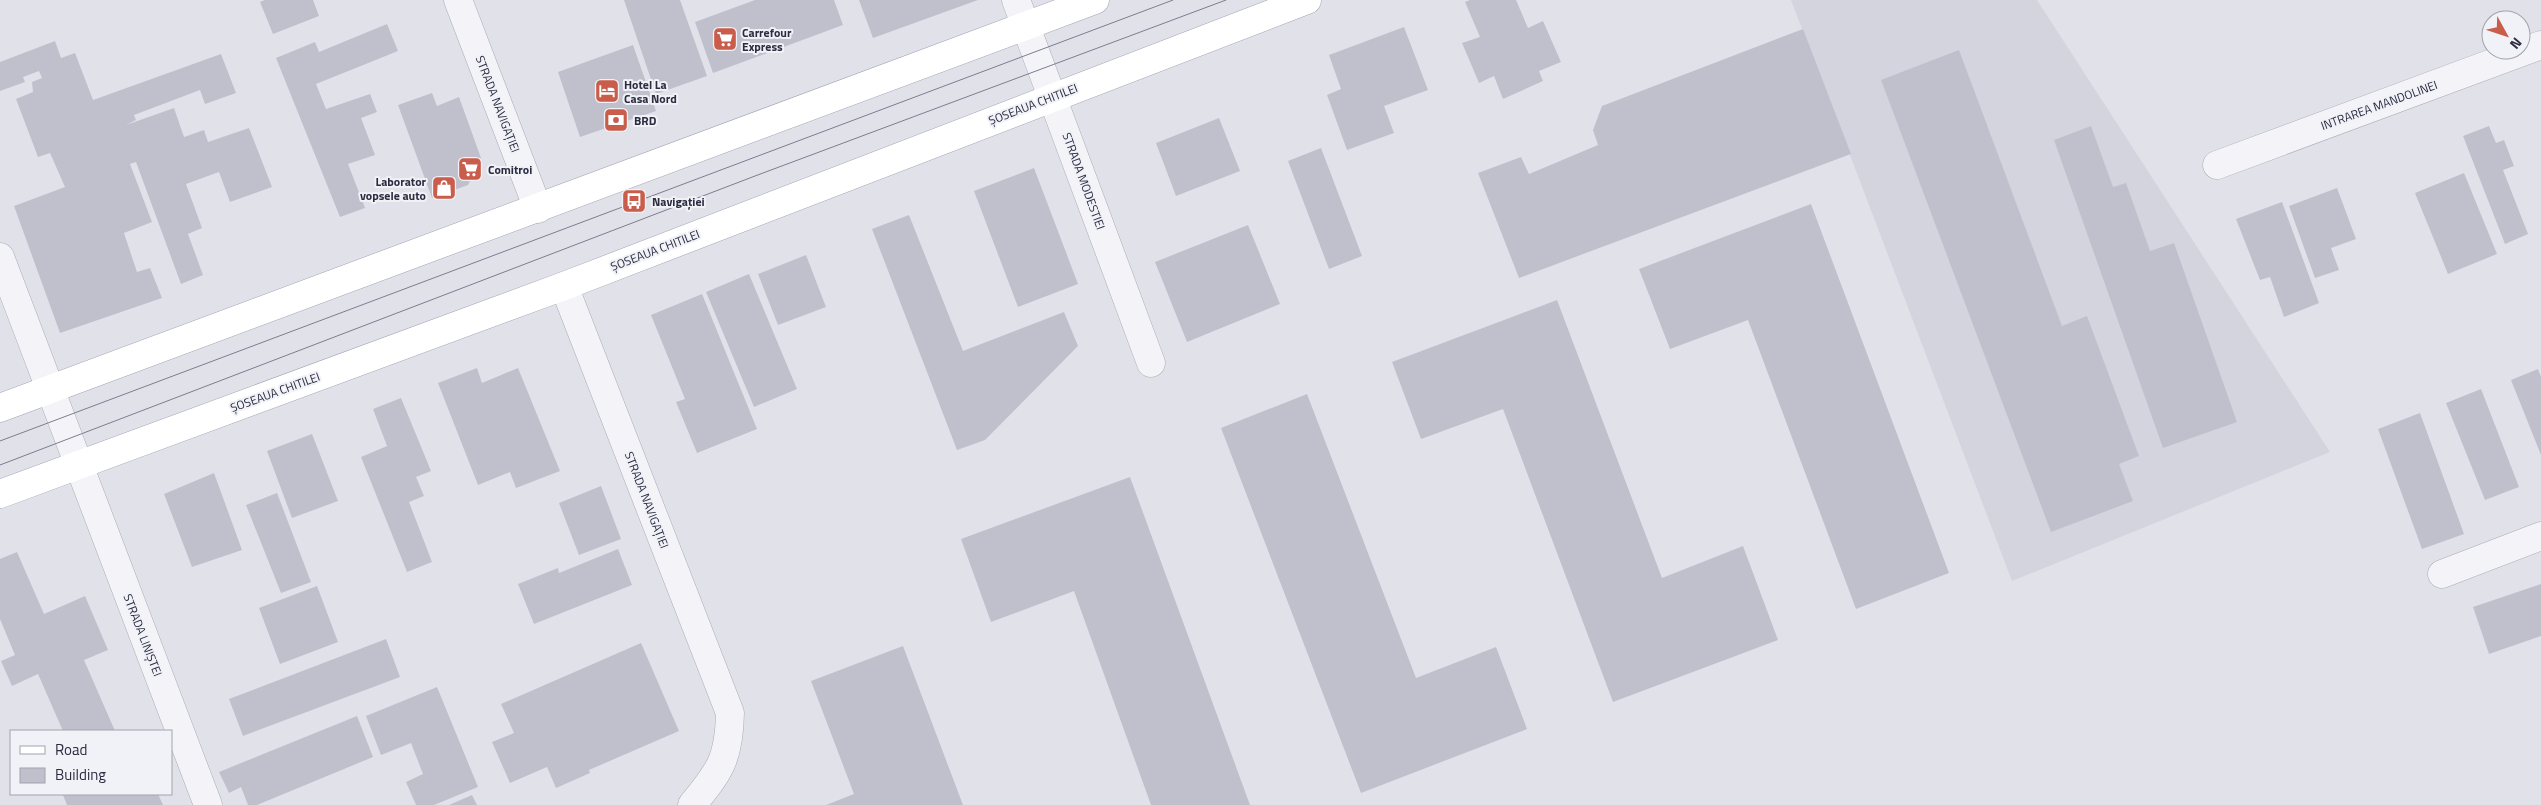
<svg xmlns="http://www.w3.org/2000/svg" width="2541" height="805" viewBox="0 0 2541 805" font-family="'Titillium Web',sans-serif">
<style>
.built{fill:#d3d4de}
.building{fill:#bfc0cc}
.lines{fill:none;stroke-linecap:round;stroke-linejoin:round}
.minor-casing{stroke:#aaabb6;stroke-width:29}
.primary-casing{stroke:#a1a3b4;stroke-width:29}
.minor{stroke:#f4f4f8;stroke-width:28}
.primary{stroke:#fff;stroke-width:28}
.tram{stroke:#7b7d92;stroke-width:1}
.labels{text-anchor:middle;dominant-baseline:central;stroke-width:4;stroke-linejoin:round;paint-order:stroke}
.poi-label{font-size:12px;font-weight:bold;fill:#2a2c40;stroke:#f1f2f7;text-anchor:start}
.street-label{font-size:12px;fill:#2a2c40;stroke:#f1f2f7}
</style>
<rect width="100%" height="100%" fill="#e1e2e9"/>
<!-- built -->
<path class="built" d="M 1791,0 L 2037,0 L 2330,452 L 2012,581 Z"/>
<!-- building -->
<g class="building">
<path d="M 265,0 L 313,0 L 319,16 L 273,34 L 260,2 Z"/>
<path d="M 624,0 L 680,0 L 707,76 L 656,94 Z"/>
<path d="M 755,0 L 834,0 L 843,25 L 713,73 L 695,22 Z"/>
<path d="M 859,0 L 978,0 L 873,38 Z"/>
<path d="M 1470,0 L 1516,0 L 1528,28 L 1543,21 L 1561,62 L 1539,71 L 1543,81 L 1503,99 L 1494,76 L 1479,83 L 1462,43 L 1480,37 L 1465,2 Z"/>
<path d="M 387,24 L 398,51 L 316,84 L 326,109 L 370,94 L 377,112 L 361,118 L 375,155 L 348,164 L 365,208 L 340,217 L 276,58 L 315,42 L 319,52 Z"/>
<path d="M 1404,27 L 1428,90 L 1384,106 L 1394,133 L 1347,150 L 1327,95 L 1341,89 L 1329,55 Z"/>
<path d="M 1803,29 L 1851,154 L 1519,278 L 1478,173 L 1521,157 L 1529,174 L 1598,145 L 1593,130 L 1602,106 Z"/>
<path d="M 55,41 L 61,58 L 75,53 L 93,100 L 221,54 L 236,93 L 205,104 L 200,90 L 134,115 L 136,120 L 126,125 L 174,108 L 184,137 L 204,130 L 208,142 L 249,128 L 272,187 L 230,202 L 219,172 L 186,184 L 202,228 L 188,234 L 203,275 L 181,284 L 136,162 L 130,164 L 152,222 L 124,233 L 137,272 L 150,268 L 162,298 L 60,333 L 14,206 L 65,187 L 50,153 L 38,157 L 16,99 L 33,92 L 32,82 L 42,78 L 39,71 L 23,77 L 25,82 L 0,91 L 0,62 Z"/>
<path d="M 633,45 L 656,111 L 580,137 L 558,72 Z"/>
<path d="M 1959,50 L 2062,326 L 2087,316 L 2139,456 L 2119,464 L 2133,501 L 2051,532 L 1881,80 Z"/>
<path d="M 432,93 L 437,106 L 459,97 L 481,158 L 468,185 L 432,198 L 398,105 Z"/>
<path d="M 1219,118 L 1240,171 L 1176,196 L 1156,143 Z"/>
<path d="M 2091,126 L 2113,187 L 2126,183 L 2150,251 L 2174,243 L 2237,422 L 2163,448 L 2054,140 Z"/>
<path d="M 2489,126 L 2496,143 L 2504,140 L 2514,166 L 2503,170 L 2528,234 L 2505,244 L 2463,136 Z"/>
<path d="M 1321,148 L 1362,256 L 1329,269 L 1288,161 Z"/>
<path d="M 1034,168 L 1078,284 L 1018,307 L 974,191 Z"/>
<path d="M 2464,173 L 2497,254 L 2448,274 L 2415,193 Z"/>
<path d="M 2337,188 L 2356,239 L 2331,248 L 2339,270 L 2315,278 L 2289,206 Z"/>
<path d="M 2282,202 L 2319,303 L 2284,317 L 2270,277 L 2260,280 L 2236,219 Z"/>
<path d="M 1811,204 L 1949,573 L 1856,609 L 1748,320 L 1670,349 L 1639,269 Z"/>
<path d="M 909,215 L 963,351 L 1064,312 L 1078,346 L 985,440 L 957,450 L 872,229 Z"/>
<path d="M 1248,225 L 1280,304 L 1187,342 L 1155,262 Z"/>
<path d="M 806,255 L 826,307 L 778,325 L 758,274 Z"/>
<path d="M 749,274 L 797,389 L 754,407 L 706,292 Z"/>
<path d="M 702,294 L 757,429 L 697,453 L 676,402 L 685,399 L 651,315 Z"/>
<path d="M 1557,300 L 1662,578 L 1743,546 L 1778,640 L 1613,702 L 1503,409 L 1421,439 L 1392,362 Z"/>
<path d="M 477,368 L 482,383 L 518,368 L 560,471 L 516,488 L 510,472 L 478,485 L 438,383 Z"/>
<path d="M 2538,369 L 2541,377 L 2541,455 L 2511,380 Z"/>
<path d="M 2481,389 L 2519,487 L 2485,500 L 2446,403 Z"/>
<path d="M 1307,394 L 1416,678 L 1496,647 L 1527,729 L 1361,793 L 1221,428 Z"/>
<path d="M 401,398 L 431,471 L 416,477 L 424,496 L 409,502 L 432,562 L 407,572 L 361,457 L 387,446 L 373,409 Z"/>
<path d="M 2420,413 L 2464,534 L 2422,549 L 2378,429 Z"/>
<path d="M 312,434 L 338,501 L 292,518 L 267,451 Z"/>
<path d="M 214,473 L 242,550 L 192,567 L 164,494 Z"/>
<path d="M 1130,477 L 1250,805 L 1151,805 L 1074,591 L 991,622 L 961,539 Z"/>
<path d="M 601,486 L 621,539 L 579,555 L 559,503 Z"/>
<path d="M 277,493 L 311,582 L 281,593 L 246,505 Z"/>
<path d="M 618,549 L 632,585 L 534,624 L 518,584 L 558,568 L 559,573 Z"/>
<path d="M 17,552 L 44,614 L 85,596 L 108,650 L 84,660 L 115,731 L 63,731 L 38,674 L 12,686 L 1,661 L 15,655 L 0,619 L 0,559 Z"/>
<path d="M 2541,584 L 2541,636 L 2489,654 L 2473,607 Z"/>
<path d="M 317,586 L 338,642 L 280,664 L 259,608 Z"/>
<path d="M 386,639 L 400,677 L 243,736 L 229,699 Z"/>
<path d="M 641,643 L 679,731 L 589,770 L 590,773 L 556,788 L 547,767 L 510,783 L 492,742 L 514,733 L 501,704 Z"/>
<path d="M 903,646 L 963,805 L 826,805 L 854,794 L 811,681 Z"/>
<path d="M 437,687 L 478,787 L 434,805 L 416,805 L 406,782 L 423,774 L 411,743 L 381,755 L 366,716 Z"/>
<path d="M 357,716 L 373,757 L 257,805 L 248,805 L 241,787 L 229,793 L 219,772 Z"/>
<path d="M 67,794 L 158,794 L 163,805 L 67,805 L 63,795 Z"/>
<path d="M 472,795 L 477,805 L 449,805 Z"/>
</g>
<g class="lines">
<defs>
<g id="minor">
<path d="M 458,0 L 538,209"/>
<path d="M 1016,0 L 1151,363"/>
<path d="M 2217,165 L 2541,45"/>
<path d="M 0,257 L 208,805"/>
<path d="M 564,286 L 730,713 C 729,759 720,771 692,805"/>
<path d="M 2442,574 L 2541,536"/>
</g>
<g id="primary">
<path d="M 0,408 L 1095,0"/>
<path d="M 0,494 L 564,286 L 1307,0"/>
</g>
</defs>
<!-- minor casing -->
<use href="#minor" class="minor-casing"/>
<!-- primary casing -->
<use href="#primary" class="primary-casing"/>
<!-- minor -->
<use href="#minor" class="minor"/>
<!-- primary -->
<use href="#primary" class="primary"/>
<!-- tram -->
<g class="tram">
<path d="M 0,441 L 1173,0"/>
<path d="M 0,465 L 755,176 L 1226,0"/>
</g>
</g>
<!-- icons -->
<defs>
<symbol id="supermarket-square" viewBox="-11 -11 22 22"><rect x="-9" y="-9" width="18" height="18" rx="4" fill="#c95c4b" stroke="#f1f2f7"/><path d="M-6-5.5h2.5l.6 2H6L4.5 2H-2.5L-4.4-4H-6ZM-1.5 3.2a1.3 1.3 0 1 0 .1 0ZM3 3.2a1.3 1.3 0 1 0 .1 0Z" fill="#fff"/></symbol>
<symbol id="hotel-square" viewBox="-11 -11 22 22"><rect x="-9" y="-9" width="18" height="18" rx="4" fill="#c95c4b" stroke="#f1f2f7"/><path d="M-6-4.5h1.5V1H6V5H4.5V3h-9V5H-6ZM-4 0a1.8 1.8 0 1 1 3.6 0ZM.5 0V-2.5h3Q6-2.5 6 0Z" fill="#fff"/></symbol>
<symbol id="bank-square" viewBox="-11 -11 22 22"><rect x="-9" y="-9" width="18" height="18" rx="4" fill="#c95c4b" stroke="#f1f2f7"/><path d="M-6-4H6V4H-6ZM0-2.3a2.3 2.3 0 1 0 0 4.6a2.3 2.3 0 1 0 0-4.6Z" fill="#fff"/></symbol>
<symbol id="shop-square" viewBox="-11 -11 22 22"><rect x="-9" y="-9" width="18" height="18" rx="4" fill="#c95c4b" stroke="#f1f2f7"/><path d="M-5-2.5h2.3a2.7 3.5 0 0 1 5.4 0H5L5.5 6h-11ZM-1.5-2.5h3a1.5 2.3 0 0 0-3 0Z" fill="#fff"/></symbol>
<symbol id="bus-square" viewBox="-11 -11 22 22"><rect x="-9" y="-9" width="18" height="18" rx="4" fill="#c95c4b" stroke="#f1f2f7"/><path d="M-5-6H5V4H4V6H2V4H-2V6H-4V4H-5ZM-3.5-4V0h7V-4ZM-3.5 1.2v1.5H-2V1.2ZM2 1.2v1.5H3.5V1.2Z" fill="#fff"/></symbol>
</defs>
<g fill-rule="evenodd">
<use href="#supermarket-square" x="711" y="25" width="28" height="28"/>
<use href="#hotel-square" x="593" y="77" width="28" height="28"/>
<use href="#bank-square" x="602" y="106" width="28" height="28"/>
<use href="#supermarket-square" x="456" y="155" width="28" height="28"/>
<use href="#shop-square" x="430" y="174" width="28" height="28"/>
<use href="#bus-square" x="620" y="187" width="28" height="28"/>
</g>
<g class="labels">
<!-- poi labels -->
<g class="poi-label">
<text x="742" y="32">Carrefour<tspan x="742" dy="14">Express</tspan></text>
<text x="624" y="84">Hotel La<tspan x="624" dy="14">Casa Nord</tspan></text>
<text x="634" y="120">BRD</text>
<text x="488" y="169">Comitroi</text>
<text x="426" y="181" text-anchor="end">Laborator<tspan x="426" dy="14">vopsele auto</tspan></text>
<text x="652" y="201">Navigației</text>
</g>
<!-- street labels -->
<g class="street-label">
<text transform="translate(498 104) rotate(69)">STRADA NAVIGAȚIEI</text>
<text transform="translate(1033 104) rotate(-21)">ȘOSEAUA CHITILEI</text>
<text transform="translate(2379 105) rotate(-20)">INTRAREA MANDOLINEI</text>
<text transform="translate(1084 181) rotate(70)">STRADA MODESTIEI</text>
<text transform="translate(655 250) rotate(-21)">ȘOSEAUA CHITILEI</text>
<text transform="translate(275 392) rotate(-20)">ȘOSEAUA CHITILEI</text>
<text transform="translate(647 500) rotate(69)">STRADA NAVIGAȚIEI</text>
<text transform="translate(143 635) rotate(69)">STRADA LINIȘTEI</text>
</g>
</g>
<!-- legend -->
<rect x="10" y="730" width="162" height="65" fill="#f1f2f7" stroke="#a1a3ae"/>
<rect x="20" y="746" width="25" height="8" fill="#ffffff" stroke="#a1a3ae"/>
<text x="55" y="755" font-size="15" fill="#2a2c40">Road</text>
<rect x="20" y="768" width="25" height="15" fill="#bfc0cc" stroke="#a1a3ae"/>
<text x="55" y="780" font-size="15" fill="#2a2c40">Building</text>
<!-- north arrow -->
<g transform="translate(2506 35) rotate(130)"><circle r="24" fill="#f1f2f7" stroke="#a1a3ae"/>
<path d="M0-4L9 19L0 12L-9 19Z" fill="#c95c4b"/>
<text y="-8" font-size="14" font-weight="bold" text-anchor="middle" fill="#2a2c40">N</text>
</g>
</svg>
